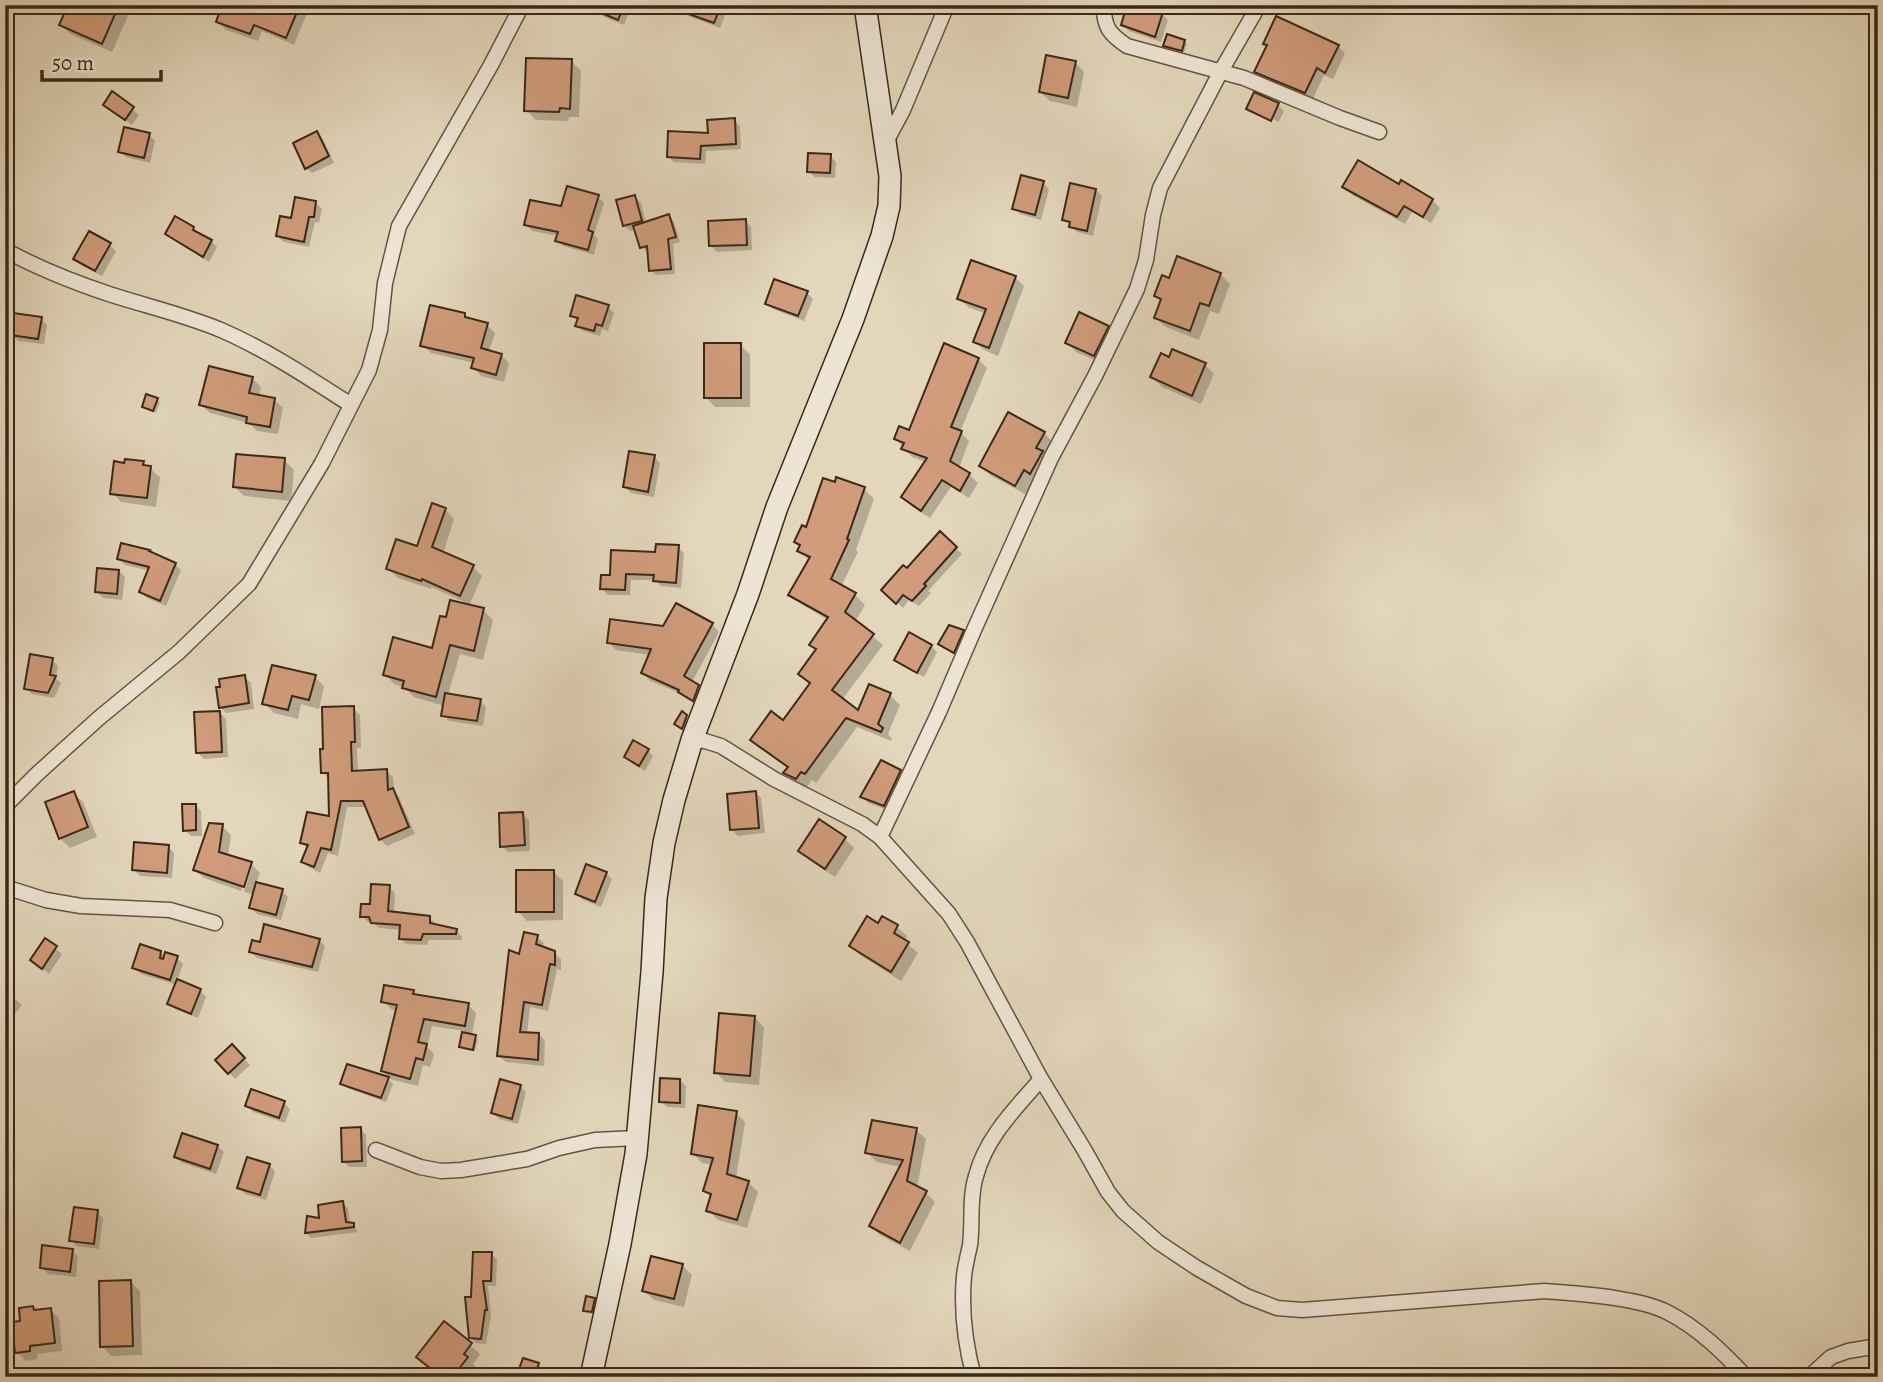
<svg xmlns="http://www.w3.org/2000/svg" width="1883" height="1382" viewBox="0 0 1883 1382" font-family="Alegreya,serif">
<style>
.shadow{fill:#0003}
.building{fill:#d09c7b;stroke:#3a2818;stroke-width:2}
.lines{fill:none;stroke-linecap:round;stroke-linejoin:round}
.street-casing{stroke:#645441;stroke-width:17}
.secondary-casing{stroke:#3a2818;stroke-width:24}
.street{stroke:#ede4d3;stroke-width:14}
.secondary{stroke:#ede4d3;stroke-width:21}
</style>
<rect width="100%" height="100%" fill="#e3d6bb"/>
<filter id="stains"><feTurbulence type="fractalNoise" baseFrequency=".00286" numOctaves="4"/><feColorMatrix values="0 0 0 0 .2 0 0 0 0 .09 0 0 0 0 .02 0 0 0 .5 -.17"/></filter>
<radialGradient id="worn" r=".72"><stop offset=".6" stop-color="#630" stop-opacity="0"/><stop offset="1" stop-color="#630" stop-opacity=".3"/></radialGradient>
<!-- shadow -->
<g class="shadow">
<path d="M 216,5 L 300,5 L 307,13 L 294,45 L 262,31 L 258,41 L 226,30 L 218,22 L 222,11 Z"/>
<path d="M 600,5 L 632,5 L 624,25 L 604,17 L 598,11 Z"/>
<path d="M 683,5 L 729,5 L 720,28 L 688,16 L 681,10 Z"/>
<path d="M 987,5 L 1002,5 L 999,11 Z"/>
<path d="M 1129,5 L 1162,5 L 1161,13 L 1168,20 L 1161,42 L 1129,31 L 1123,25 Z"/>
<path d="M 118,6 L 128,16 L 112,52 L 71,34 L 61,25 Z"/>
<path d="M 1184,42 L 1187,44 L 1184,52 L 1167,48 L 1165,45 Z"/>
<path d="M 1265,43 L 1338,46 L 1345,53 L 1333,79 L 1324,75 L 1313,99 L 1264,79 L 1256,71 L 1268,46 Z"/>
<path d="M 571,61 L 581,71 L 579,117 L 569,117 L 568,121 L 536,120 L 526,110 Z"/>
<path d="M 1075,62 L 1084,72 L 1077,107 L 1050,101 L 1040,92 Z"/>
<path d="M 113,94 L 139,115 L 132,125 L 111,110 Z"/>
<path d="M 1278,105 L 1284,111 L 1279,122 L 1253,110 L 1253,113 L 1248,109 Z"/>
<path d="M 734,120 L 740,126 L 741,149 L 706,151 L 705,164 L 674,162 L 668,156 Z"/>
<path d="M 317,133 L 323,139 L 334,163 L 312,173 L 306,168 Z"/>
<path d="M 149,135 L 155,141 L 150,163 L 126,157 L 120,151 Z"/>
<path d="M 830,156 L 836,162 L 835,178 L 815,177 L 808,171 Z"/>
<path d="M 1043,183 L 1049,189 L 1041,220 L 1020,214 L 1014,208 Z"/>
<path d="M 1400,186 L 1432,200 L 1440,208 L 1431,223 L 1412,212 L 1405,224 L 1352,195 L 1344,187 Z"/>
<path d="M 1096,190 L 1102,196 L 1093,236 L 1077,232 L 1064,219 Z"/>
<path d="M 598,197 L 604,203 L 594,235 L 598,239 L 594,255 L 563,246 L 557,240 L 558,236 L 532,231 L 526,225 L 562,208 Z"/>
<path d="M 635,197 L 641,203 L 646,224 L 669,216 L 674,222 L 680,242 L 673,244 L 675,274 L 656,275 L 651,270 L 649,252 L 647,252 L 642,247 L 636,229 L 630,231 L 624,225 Z"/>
<path d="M 316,203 L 322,209 L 319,223 L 315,222 L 309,247 L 284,242 L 277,236 Z"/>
<path d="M 745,221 L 751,227 L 752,250 L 717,252 L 711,246 Z"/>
<path d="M 193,228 L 200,235 L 211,241 L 217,247 L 209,262 L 174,240 L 168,234 Z"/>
<path d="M 110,245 L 116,251 L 102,276 L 81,265 L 75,259 Z"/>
<path d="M 1220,274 L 1230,284 L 1219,314 L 1210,311 L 1199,340 L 1166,327 L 1156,318 L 1162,301 L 1156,296 L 1170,280 Z"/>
<path d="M 1015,277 L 1024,286 L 998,356 L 984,350 L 975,342 L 986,314 L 968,307 L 959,298 Z"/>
<path d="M 807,293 L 813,299 L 804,321 L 773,309 L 767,303 Z"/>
<path d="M 608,307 L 614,313 L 608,331 L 602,329 L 600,336 L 583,331 L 577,325 L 579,322 L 572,315 Z"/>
<path d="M 465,315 L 470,320 L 487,325 L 495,333 L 489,352 L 501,355 L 509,363 L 504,382 L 481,376 L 473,367 L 474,363 L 431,353 L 422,345 Z"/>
<path d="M 41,319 L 47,325 L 44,344 L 18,341 L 12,335 Z"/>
<path d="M 1108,327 L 1117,337 L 1104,364 L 1076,352 L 1067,342 Z"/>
<path d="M 740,345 L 750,354 L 750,407 L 715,407 L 706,397 Z"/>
<path d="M 978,359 L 987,368 L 960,432 L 969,441 L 959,468 L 969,474 L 978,483 L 969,498 L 951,487 L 930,518 L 911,506 L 903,497 L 926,462 L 912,457 L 896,439 L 910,433 Z"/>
<path d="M 1205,365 L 1214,374 L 1201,404 L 1162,387 L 1152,377 Z"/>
<path d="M 210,368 L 253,379 L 261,387 L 259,397 L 274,400 L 283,408 L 278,434 L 257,431 L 249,423 L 210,413 L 201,405 Z"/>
<path d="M 157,400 L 160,402 L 156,413 L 144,406 Z"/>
<path d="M 1044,433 L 1053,442 L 1040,482 L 1034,478 L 1025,494 L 990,475 L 981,466 Z"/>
<path d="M 654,457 L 660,463 L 654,497 L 631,493 L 625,487 Z"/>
<path d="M 284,460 L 294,470 L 291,501 L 244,496 L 234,486 Z"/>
<path d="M 143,463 L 160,477 L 156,507 L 121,502 L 112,493 Z"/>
<path d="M 864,489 L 874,499 L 856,550 L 858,552 L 841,587 L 855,595 L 865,605 L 855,622 L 883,645 L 842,700 L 859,712 L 890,695 L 900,705 L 888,734 L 892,739 L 891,741 L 857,727 L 816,783 L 812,780 L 806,788 L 796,783 L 786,773 L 789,769 L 763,750 L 753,740 L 784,723 L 811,685 L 800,674 L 817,650 L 828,620 L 801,604 L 791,594 L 809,561 L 799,550 L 801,546 L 796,541 L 808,529 Z"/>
<path d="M 445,509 L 454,519 L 443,554 L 473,567 L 482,576 L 469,606 L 483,610 L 493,620 L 483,660 L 460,654 L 448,695 L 480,701 L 486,707 L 483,726 L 449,721 L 443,715 L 444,706 L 414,697 L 404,687 L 394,684 L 385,674 L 433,650 L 447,620 L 468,606 L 469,604 L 431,587 L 431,589 L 398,578 L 388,568 L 418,549 Z"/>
<path d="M 940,534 L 962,554 L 928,591 L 931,593 L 919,606 L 909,600 L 903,608 L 883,590 L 907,570 Z"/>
<path d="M 678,547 L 684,553 L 681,588 L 661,586 L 655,580 L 631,580 L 630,595 L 608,595 L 602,589 L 611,577 L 657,553 Z"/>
<path d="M 119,559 L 175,564 L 181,570 L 166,606 L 147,598 L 141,592 L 150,571 L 125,565 Z"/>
<path d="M 119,571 L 125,577 L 122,600 L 103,598 L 97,592 Z"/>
<path d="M 712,624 L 719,632 L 692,682 L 706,694 L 701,707 L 688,700 L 682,694 L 650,681 L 643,673 L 650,655 L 616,650 L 608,642 L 664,628 Z"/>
<path d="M 963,631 L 969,637 L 960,658 L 946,649 L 940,643 Z"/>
<path d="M 931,646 L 937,652 L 924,677 L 902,666 L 896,660 Z"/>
<path d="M 52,660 L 58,666 L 56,679 L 61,683 L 54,698 L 32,694 L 26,688 Z"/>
<path d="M 244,677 L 251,683 L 254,709 L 226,713 L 220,707 Z"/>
<path d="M 315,677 L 324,686 L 319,709 L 301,704 L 298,719 L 274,713 L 264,703 Z"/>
<path d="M 353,708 L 360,715 L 361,748 L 357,748 L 358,772 L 386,771 L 393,777 L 394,791 L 399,797 L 415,834 L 387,846 L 380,839 L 367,807 L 347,807 L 338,856 L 328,853 L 320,873 L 310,868 L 303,862 L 308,849 L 302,843 L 331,818 L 330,780 L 323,772 Z"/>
<path d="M 220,713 L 226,719 L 228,757 L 204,759 L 198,753 Z"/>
<path d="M 686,717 L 689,719 L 685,730 L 679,726 Z"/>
<path d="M 647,750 L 653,756 L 645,771 L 632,763 L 626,757 Z"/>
<path d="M 900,772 L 906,778 L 890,811 L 868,803 L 863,797 Z"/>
<path d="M 755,792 L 761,798 L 765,833 L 738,836 L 732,830 Z"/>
<path d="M 73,793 L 83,802 L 97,837 L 70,848 L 60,838 Z"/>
<path d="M 195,805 L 201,811 L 202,836 L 191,836 L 185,830 Z"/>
<path d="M 523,814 L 529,820 L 530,851 L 508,852 L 502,846 Z"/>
<path d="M 222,826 L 231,835 L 228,856 L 251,864 L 260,873 L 256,884 L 282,891 L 288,897 L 281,920 L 257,914 L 251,908 L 255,895 L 244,892 L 252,867 L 249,867 L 241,891 L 204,878 L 195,870 Z"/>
<path d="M 844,838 L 854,848 L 835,877 L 809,860 L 800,851 Z"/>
<path d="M 168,847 L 174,853 L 172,878 L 140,876 L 134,870 Z"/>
<path d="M 554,872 L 563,881 L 563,920 L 527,921 L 518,911 Z"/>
<path d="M 606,873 L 612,879 L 601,907 L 583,900 L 577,894 Z"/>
<path d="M 389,887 L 395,893 L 394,914 L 430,918 L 436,924 L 435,926 L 456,930 L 462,937 L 462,940 L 429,940 L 427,945 L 406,944 L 400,938 L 401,930 L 379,928 L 373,922 L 368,922 L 362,916 Z"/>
<path d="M 879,926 L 897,927 L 907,936 L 904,941 L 918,953 L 901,981 L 860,955 L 851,946 Z"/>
<path d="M 537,937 L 544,943 L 542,948 L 554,953 L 561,959 L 561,970 L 557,969 L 548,1011 L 530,1007 L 527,1034 L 539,1034 L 545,1041 L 544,1066 L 506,1062 L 499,1056 L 520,956 Z"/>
<path d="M 45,940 L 62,954 L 49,974 L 32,960 Z"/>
<path d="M 319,940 L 325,946 L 318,972 L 257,958 L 251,952 Z"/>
<path d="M 160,952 L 165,958 L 177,958 L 183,964 L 177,981 L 200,991 L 206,997 L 198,1018 L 175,1009 L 169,1003 L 177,985 L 141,974 L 134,967 Z"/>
<path d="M 5,982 L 13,989 L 9,993 L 22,1005 L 8,1023 L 5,1021 Z"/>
<path d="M 413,991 L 418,996 L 468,1005 L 476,1013 L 472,1036 L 478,1039 L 475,1051 L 463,1049 L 461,1046 L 464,1031 L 432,1026 L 427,1047 L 434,1054 L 430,1067 L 423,1065 L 418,1086 L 390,1079 L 383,1071 L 398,1011 L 391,1009 L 383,1001 Z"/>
<path d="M 754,1017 L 764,1027 L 759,1085 L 725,1082 L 716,1072 Z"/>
<path d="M 232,1046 L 250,1065 L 235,1079 L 217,1060 Z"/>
<path d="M 388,1079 L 393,1084 L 386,1102 L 347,1088 L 342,1083 Z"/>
<path d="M 680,1080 L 686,1086 L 685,1108 L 667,1107 L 661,1101 Z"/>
<path d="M 520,1086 L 526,1092 L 518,1124 L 499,1119 L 493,1113 Z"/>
<path d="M 284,1103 L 290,1109 L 285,1123 L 253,1112 L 247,1105 Z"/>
<path d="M 736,1113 L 745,1122 L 736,1179 L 748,1182 L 758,1192 L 747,1228 L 718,1220 L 708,1210 L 712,1198 L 705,1191 L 713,1165 L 702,1163 L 692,1153 Z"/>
<path d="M 360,1129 L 366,1135 L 367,1167 L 349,1167 L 343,1161 Z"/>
<path d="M 916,1130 L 926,1139 L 917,1188 L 926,1193 L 935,1202 L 910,1251 L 880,1235 L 871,1226 L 901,1167 L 877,1162 L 867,1153 Z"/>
<path d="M 217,1146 L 224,1152 L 216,1174 L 182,1163 L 176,1157 Z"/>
<path d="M 269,1165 L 275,1171 L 266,1200 L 245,1194 L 239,1188 Z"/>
<path d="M 342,1203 L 348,1208 L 350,1224 L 353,1225 L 358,1232 L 311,1238 L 306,1233 Z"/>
<path d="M 97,1212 L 103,1218 L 99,1249 L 77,1246 L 71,1240 Z"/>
<path d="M 72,1251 L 78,1257 L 76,1277 L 48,1274 L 42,1268 Z"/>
<path d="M 491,1254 L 497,1259 L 496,1286 L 488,1286 L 491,1315 L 486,1344 L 476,1343 L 470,1337 L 473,1298 Z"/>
<path d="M 682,1265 L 692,1275 L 684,1307 L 654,1300 L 644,1291 Z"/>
<path d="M 131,1282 L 140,1291 L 142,1355 L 111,1356 L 102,1346 Z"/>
<path d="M 594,1299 L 596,1302 L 594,1314 L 587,1313 L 585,1310 Z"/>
<path d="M 33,1308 L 35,1311 L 51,1310 L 59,1318 L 62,1351 L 37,1354 L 38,1359 L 26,1361 L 17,1352 L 11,1352 L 5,1347 L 5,1325 L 22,1323 Z"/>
<path d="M 444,1323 L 480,1354 L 473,1364 L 476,1367 L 469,1377 L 441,1377 Z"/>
<path d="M 524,1360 L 538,1365 L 545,1371 L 544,1374 L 553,1377 L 518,1377 Z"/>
</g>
<!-- building -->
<g class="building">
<path d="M 68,5 L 119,5 L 102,44 L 59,25 Z"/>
<path d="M 222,5 L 300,5 L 286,38 L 254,25 L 250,34 L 216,22 Z"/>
<path d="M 582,5 L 624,5 L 618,20 Z"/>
<path d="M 669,5 L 721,5 L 714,23 L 669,7 Z"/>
<path d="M 1127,5 L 1142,5 L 1163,12 L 1155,37 L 1121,25 Z"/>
<path d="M 1276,16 L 1339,45 L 1325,73 L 1317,68 L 1305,93 L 1254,72 L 1267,45 L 1263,44 Z"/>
<path d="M 1167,34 L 1185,40 L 1182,51 L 1163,46 Z"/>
<path d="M 1046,55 L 1076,61 L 1068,98 L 1039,92 Z"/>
<path d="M 526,58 L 572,59 L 570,109 L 560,108 L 559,112 L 524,111 Z"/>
<path d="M 112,91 L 134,107 L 125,120 L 103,105 Z"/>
<path d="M 1254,92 L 1279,103 L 1271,121 L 1246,109 Z"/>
<path d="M 735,118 L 736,144 L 701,146 L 700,159 L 667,157 L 668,131 L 708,133 L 707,120 Z"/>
<path d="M 124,127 L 150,133 L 144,158 L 118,152 Z"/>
<path d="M 317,131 L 329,156 L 305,169 L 293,143 Z"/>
<path d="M 808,153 L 831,154 L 830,173 L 807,172 Z"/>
<path d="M 1358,160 L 1399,184 L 1401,180 L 1433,199 L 1423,217 L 1404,206 L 1397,217 L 1342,187 Z"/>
<path d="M 1021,175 L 1044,181 L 1035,215 L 1012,209 Z"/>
<path d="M 1070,183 L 1096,189 L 1087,231 L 1069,227 L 1070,222 L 1062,220 Z"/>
<path d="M 567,186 L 599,195 L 588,230 L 593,232 L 588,250 L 555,241 L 558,232 L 524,225 L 530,200 L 561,206 Z"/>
<path d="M 635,195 L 642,221 L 623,226 L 616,200 Z"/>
<path d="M 295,197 L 316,201 L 314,217 L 309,217 L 304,242 L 276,236 L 280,216 L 291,218 Z"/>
<path d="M 669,214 L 676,237 L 668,239 L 671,269 L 649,271 L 647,246 L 640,248 L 633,226 Z"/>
<path d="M 175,216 L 194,227 L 193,230 L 212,240 L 203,257 L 165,234 Z"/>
<path d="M 746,219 L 747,245 L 709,246 L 708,221 Z"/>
<path d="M 89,231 L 111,243 L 95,271 L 73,259 Z"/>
<path d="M 1177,256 L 1221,273 L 1209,306 L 1200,303 L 1190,331 L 1154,318 L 1161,299 L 1154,296 L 1162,275 L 1169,278 Z"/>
<path d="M 971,260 L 1016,276 L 989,348 L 973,342 L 986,309 L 957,299 Z"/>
<path d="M 774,279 L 808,291 L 798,316 L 765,304 Z"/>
<path d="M 576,295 L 609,305 L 602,326 L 596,324 L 594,331 L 575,326 L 578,318 L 570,316 Z"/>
<path d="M 430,305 L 465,313 L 465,317 L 488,323 L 481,348 L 502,354 L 496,375 L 471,368 L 474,358 L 420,346 Z"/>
<path d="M 1079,312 L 1109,326 L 1094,356 L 1065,343 Z"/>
<path d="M 13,313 L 42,317 L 38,339 L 10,335 Z"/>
<rect x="704" y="343" width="37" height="55"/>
<path d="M 944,343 L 979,358 L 951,427 L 962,431 L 950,461 L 970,473 L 960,491 L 942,480 L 921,511 L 901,497 L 927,458 L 901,449 L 904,443 L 894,439 L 899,426 L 909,430 Z"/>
<path d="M 1172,349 L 1206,363 L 1192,396 L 1150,377 L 1161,353 L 1169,357 Z"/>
<path d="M 209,366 L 253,377 L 249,393 L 275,398 L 270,427 L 246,423 L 247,417 L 199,405 Z"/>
<path d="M 146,394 L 158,398 L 153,411 L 142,407 Z"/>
<path d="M 1008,412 L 1045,432 L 1036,448 L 1043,451 L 1030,474 L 1024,470 L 1015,486 L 979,466 Z"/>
<path d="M 629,451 L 655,455 L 648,492 L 623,487 Z"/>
<path d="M 236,454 L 285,458 L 282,492 L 233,487 Z"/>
<path d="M 125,459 L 144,461 L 143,465 L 151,466 L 147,498 L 110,494 L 114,461 L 124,463 Z"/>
<path d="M 836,477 L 865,487 L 847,539 L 849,540 L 831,579 L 856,593 L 845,612 L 874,634 L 832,690 L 858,710 L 869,684 L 891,693 L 878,724 L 883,728 L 881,732 L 846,718 L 805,774 L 801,772 L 796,779 L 783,773 L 788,767 L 750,740 L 771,711 L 783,720 L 810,683 L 798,674 L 816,649 L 809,645 L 828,617 L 788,595 L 810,557 L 797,551 L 800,545 L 794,542 L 802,525 L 806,527 L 823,478 L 835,482 Z"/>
<path d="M 432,503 L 446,508 L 432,547 L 474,565 L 460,596 L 422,579 L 421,581 L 386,569 L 396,539 L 417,546 Z"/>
<path d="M 940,531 L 957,547 L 924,584 L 926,586 L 912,601 L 903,595 L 896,604 L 881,590 L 903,565 L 907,568 Z"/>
<path d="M 121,543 L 150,550 L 149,551 L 176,563 L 160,601 L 139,592 L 149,567 L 117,559 Z"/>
<path d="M 656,544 L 679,545 L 676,583 L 653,581 L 654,575 L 626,574 L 625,590 L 600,589 L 601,575 L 610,575 L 611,550 L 655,552 Z"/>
<path d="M 97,568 L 119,570 L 117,594 L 95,592 Z"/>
<path d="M 450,600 L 484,608 L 474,651 L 450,645 L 436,697 L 402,688 L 404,681 L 383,675 L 393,637 L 432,648 L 440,616 L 446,617 Z"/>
<path d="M 676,603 L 713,623 L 684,676 L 699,685 L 693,701 L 678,692 L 679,690 L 641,673 L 651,649 L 607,643 L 610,619 L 663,626 Z"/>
<path d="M 949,625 L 964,630 L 954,653 L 938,644 Z"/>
<path d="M 909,632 L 932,645 L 917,673 L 894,660 Z"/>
<path d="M 30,654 L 53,658 L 50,675 L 56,676 L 48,693 L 24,689 Z"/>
<path d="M 272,665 L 316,675 L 309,700 L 292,696 L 288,710 L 262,704 Z"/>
<path d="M 245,675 L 249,703 L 219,708 L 216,687 L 220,687 L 219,679 Z"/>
<path d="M 445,693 L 481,699 L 477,721 L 441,716 Z"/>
<path d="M 354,706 L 355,742 L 351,742 L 352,771 L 387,769 L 388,790 L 393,788 L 409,827 L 379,840 L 363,801 L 341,801 L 331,850 L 321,848 L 314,867 L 301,862 L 308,845 L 300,843 L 307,812 L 329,816 L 328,773 L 321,773 L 320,749 L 323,749 L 322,707 Z"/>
<path d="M 220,711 L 222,752 L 196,753 L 194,712 Z"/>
<path d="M 682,711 L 687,715 L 682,729 L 674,724 Z"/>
<path d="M 633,740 L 649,749 L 639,766 L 624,757 Z"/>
<path d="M 881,760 L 901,770 L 884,806 L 860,797 Z"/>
<path d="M 74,791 L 88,827 L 59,839 L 45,802 Z"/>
<path d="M 756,791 L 759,828 L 730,830 L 727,794 Z"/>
<path d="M 182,804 L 196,804 L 196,830 L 183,831 Z"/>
<path d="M 523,812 L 525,845 L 500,847 L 499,813 Z"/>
<path d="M 819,819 L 846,837 L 825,869 L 798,851 Z"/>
<path d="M 209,823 L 223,824 L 219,852 L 252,862 L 244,887 L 193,870 Z"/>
<path d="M 134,842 L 169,845 L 167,873 L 132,870 Z"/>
<path d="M 586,864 L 607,872 L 595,902 L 575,894 Z"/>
<rect x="516" y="870" width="38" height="42"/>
<path d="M 256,882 L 283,889 L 276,915 L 249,908 Z"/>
<path d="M 371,884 L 390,885 L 388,911 L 430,916 L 430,923 L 457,929 L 456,934 L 423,934 L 421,940 L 399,939 L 400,925 L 371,923 L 369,917 L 360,917 L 361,904 L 370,904 Z"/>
<path d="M 867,916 L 878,923 L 882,916 L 898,925 L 894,933 L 909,942 L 891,972 L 849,946 Z"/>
<path d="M 264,924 L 320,939 L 312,967 L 249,952 L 252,940 L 260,942 Z"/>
<path d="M 524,932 L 538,935 L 536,944 L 555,951 L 555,965 L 550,964 L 542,1005 L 524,1002 L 520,1032 L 539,1033 L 538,1060 L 497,1056 L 509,950 L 519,954 Z"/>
<path d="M 45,938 L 57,946 L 42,969 L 30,960 Z"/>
<path d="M 140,944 L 161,951 L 160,958 L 163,959 L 165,952 L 178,956 L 170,980 L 132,968 Z"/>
<path d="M 177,979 L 201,989 L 191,1014 L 167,1004 Z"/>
<path d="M 384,985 L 414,990 L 413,994 L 469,1003 L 465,1026 L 424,1019 L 418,1042 L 427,1044 L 423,1060 L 416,1058 L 410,1079 L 381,1071 L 397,1005 L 381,1002 Z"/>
<path d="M 719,1013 L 755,1016 L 750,1076 L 714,1073 Z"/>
<path d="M 462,1032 L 476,1035 L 473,1050 L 459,1047 Z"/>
<path d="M 232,1044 L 245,1058 L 228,1074 L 215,1060 Z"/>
<path d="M 347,1064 L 389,1077 L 381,1098 L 340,1084 Z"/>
<path d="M 660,1078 L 680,1079 L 680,1103 L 659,1102 Z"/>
<path d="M 500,1079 L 521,1085 L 512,1119 L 491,1113 Z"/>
<path d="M 251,1089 L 285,1101 L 279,1118 L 245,1106 Z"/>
<path d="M 698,1105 L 737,1111 L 727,1174 L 749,1181 L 737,1220 L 706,1211 L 711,1194 L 703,1191 L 713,1158 L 691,1154 Z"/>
<path d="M 872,1120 L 917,1128 L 907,1181 L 927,1191 L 900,1243 L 869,1226 L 903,1160 L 865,1153 Z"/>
<path d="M 361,1127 L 362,1161 L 342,1162 L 341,1128 Z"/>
<path d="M 182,1133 L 218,1145 L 210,1169 L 174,1157 Z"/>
<path d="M 247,1157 L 270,1164 L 260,1195 L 237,1188 Z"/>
<path d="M 343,1201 L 346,1222 L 354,1223 L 354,1227 L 305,1233 L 307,1216 L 319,1218 L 318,1205 Z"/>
<path d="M 74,1207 L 98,1210 L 94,1244 L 69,1241 Z"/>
<path d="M 42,1245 L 73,1249 L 70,1272 L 40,1268 Z"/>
<path d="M 473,1252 L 492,1252 L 491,1281 L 483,1281 L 487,1310 L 485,1310 L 481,1339 L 469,1338 L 465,1297 L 471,1297 Z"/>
<path d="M 651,1256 L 683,1264 L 674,1299 L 642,1291 Z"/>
<path d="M 131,1280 L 133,1346 L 100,1347 L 99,1281 Z"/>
<path d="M 586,1296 L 595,1298 L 592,1312 L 583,1311 Z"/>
<path d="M 33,1306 L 34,1310 L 51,1308 L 55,1343 L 30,1346 L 30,1351 L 15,1353 L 14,1343 L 5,1344 L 5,1323 L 20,1321 L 19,1308 Z"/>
<path d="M 444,1321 L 472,1343 L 464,1354 L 468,1357 L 454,1375 L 450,1372 L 446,1377 L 441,1377 L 416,1357 Z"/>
<path d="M 523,1358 L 539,1363 L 535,1377 L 516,1377 Z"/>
</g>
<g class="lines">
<defs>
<g id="street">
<path d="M 1103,5 C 1105,28 1108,33 1127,46 L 1244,78 L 1340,118 L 1379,132"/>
<path d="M 886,142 L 903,110 L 947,5"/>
<path d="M 5,250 C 38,268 73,282 109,294 C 146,306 185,315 221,330 C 267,350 309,378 351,405"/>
<path d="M 692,740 L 705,741 L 721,746 L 774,779 L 862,824 L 880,837 L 949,914 L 967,942 L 1041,1079 L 1085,1151 L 1108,1192 L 1123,1211 L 1158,1242 L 1197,1268 L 1246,1296 L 1277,1308 L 1302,1310 L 1545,1291 C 1580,1294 1637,1297 1667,1312 C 1698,1328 1723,1352 1746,1377"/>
<path d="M 5,806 L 37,774 L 99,718 L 179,652 L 249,584 L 322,463 L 369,370 L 380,330 L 385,283 L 399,226 L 491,65 L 522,5"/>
<path d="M 880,837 L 939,712 L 974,630 L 1051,458 L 1095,376 L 1137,289 L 1146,260 L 1153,215 L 1160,188 L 1221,71 L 1259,5"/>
<path d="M 5,887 L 46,900 L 81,906 L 170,910 L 215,923"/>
<path d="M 376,1150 L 420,1167 L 441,1171 L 461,1170 L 527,1159 L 559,1148 L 595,1140 L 637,1138"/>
<path d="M 974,1377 C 965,1344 961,1310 964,1276 C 965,1266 968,1255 970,1245 C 973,1222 969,1198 976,1176 C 986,1137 1016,1108 1041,1079"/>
<path d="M 1809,1377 L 1831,1357 L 1848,1351 L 1878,1346"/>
</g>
<path id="secondary" d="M 591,1377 L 620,1244 L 636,1154 L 652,972 L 656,898 L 664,843 L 674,800 L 692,740 L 748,594 L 777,507 L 853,319 L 882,236 L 889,206 L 890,176 L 865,5"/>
</defs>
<!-- street casing -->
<use href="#street" class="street-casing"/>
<!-- secondary casing -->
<use href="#secondary" class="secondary-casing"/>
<!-- street -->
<use href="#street" class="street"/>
<!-- secondary -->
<use href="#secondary" class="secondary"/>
</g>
<!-- margin -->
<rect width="1883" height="1382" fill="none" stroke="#e3d6bb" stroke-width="28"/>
<rect x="7" y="7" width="1869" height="1368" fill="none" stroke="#3a2818" stroke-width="3.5"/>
<rect x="14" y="14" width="1855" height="1354" fill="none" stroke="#3a2818" stroke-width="2"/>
<!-- scale -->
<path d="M42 70v10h119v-10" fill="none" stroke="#3a2818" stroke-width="3.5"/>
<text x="52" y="70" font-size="21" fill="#3a2818" stroke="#ede4d3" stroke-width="5" paint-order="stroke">50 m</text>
<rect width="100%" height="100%" filter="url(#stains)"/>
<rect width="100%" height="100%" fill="url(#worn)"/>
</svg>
